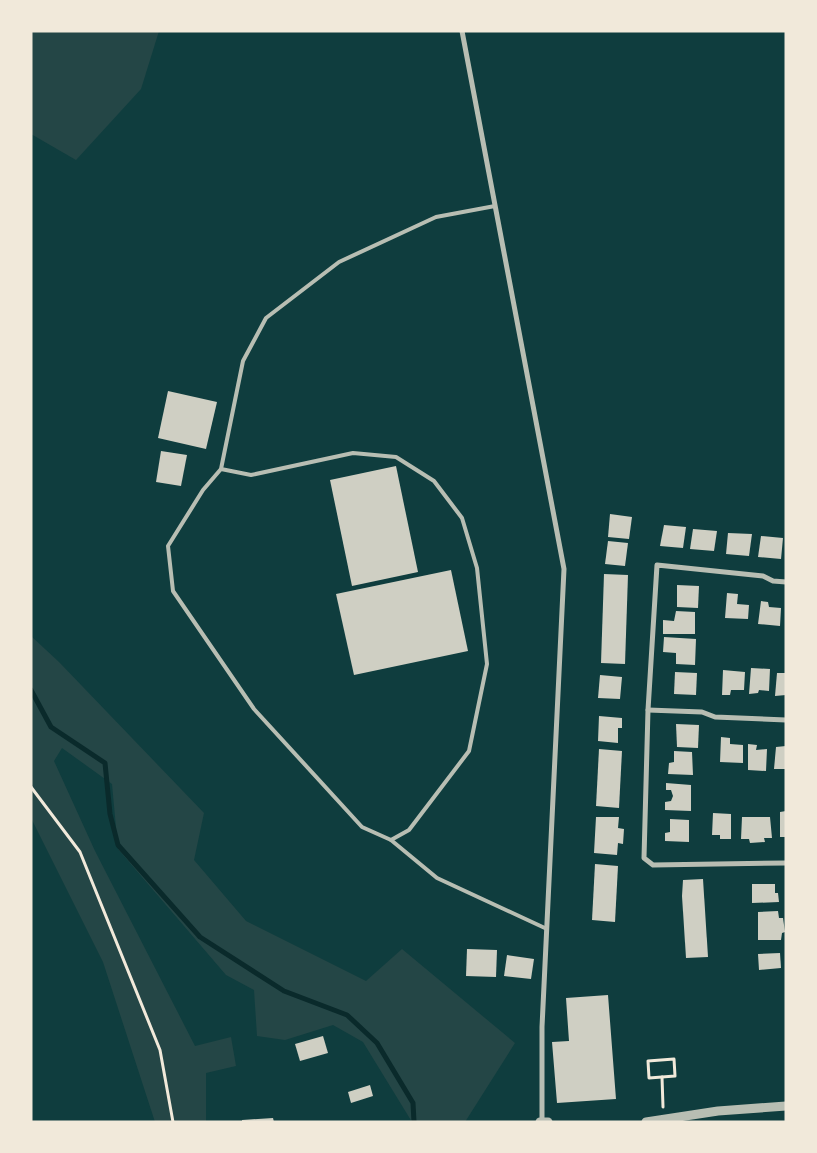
<svg xmlns="http://www.w3.org/2000/svg" width="817" height="1153" viewBox="0 0 817 1153" font-family="'Noto Sans',sans-serif">
<style>
.green{fill:#244646}
.lines{fill:none;stroke-linecap:round;stroke-linejoin:round}
.stream{stroke:#0a2a2b;stroke-width:5}
.building{fill:#cfcfc3}
.path{stroke:#f1e9da;stroke-width:3}
.service{stroke:#b8beb3;stroke-width:4}
.minor{stroke:#b8beb3;stroke-width:5}
.tertiary{stroke:#b8beb3;stroke-width:9}
</style>
<rect width="100%" height="100%" fill="#0f3d3e"/>
<!-- green -->
<g class="green">
<path d="M 31,31 L 159,31 L 141,89 L 76,160 L 31,134 Z"/>
<path d="M 31,636 L 59,662 L 204,813 L 194,860 L 246,921 L 366,981 L 402,949 L 515,1043 L 465,1122 L 412,1122 L 363,1042 L 333,1025 L 285,1040 L 257,1036 L 254,990 L 226,975 L 118,849 L 112,784 L 62,748 L 54,761 L 95,851 L 195,1046 L 231,1037 L 236,1066 L 206,1073 L 206,1122 L 155,1122 L 103,962 L 31,818 Z"/>
</g>
<g class="lines">
<!-- stream -->
<path class="stream" d="M 31,690 L 51,727 L 105,763 L 110,814 L 118,845 L 200,937 L 284,991 L 347,1015 L 377,1043 L 413,1103 L 414,1122"/>
</g>
<!-- building -->
<g class="building">
<path d="M 168,391 L 217,402 L 206,449 L 158,438 Z"/>
<path d="M 161,451 L 187,455 L 181,486 L 156,482 Z"/>
<path d="M 396,466 L 418,572 L 352,586 L 330,480 Z"/>
<path d="M 610,514 L 632,517 L 629,539 L 608,537 Z"/>
<path d="M 664,525 L 686,527 L 683,548 L 660,546 Z"/>
<path d="M 693,529 L 717,531 L 714,551 L 690,549 Z"/>
<path d="M 728,533 L 752,534 L 749,556 L 726,554 Z"/>
<path d="M 761,536 L 783,538 L 781,559 L 758,557 Z"/>
<path d="M 608,541 L 628,543 L 625,566 L 605,564 Z"/>
<path d="M 451,570 L 468,651 L 354,675 L 336,594 Z"/>
<path d="M 604,574 L 628,575 L 625,664 L 601,663 Z"/>
<path d="M 677,585 L 699,586 L 698,608 L 677,607 Z"/>
<path d="M 727,593 L 738,594 L 737,604 L 749,605 L 748,619 L 725,618 Z"/>
<path d="M 761,601 L 768,602 L 769,607 L 781,608 L 780,626 L 758,624 Z"/>
<path d="M 676,611 L 695,612 L 695,634 L 663,634 L 663,620 L 674,621 Z"/>
<path d="M 664,637 L 696,639 L 695,665 L 676,664 L 676,653 L 663,652 Z"/>
<path d="M 751,668 L 770,669 L 769,691 L 759,690 L 758,693 L 749,694 Z"/>
<path d="M 723,670 L 745,672 L 744,690 L 731,690 L 730,695 L 722,695 Z"/>
<path d="M 675,672 L 697,673 L 696,695 L 674,694 Z"/>
<path d="M 777,673 L 786,673 L 786,695 L 775,696 Z"/>
<path d="M 600,675 L 622,677 L 620,699 L 598,698 Z"/>
<path d="M 599,716 L 622,718 L 622,728 L 618,728 L 618,743 L 598,741 Z"/>
<path d="M 676,724 L 699,725 L 698,748 L 677,747 Z"/>
<path d="M 721,737 L 730,738 L 730,744 L 743,745 L 743,763 L 720,762 Z"/>
<path d="M 748,744 L 757,745 L 756,750 L 767,749 L 766,771 L 748,770 Z"/>
<path d="M 786,746 L 786,769 L 774,769 L 776,747 Z"/>
<path d="M 599,749 L 622,751 L 619,808 L 596,806 Z"/>
<path d="M 674,751 L 692,752 L 693,775 L 668,774 L 669,763 L 674,762 Z"/>
<path d="M 666,783 L 691,785 L 691,811 L 665,810 L 665,802 L 671,801 L 673,796 L 671,790 L 666,790 Z"/>
<path d="M 786,811 L 786,837 L 780,837 L 780,812 Z"/>
<path d="M 713,813 L 731,814 L 731,839 L 720,839 L 720,835 L 712,835 Z"/>
<path d="M 596,817 L 619,817 L 618,828 L 624,829 L 623,844 L 618,843 L 617,855 L 594,853 Z"/>
<path d="M 742,817 L 770,817 L 772,838 L 764,838 L 765,842 L 750,843 L 749,839 L 741,839 Z"/>
<path d="M 670,819 L 689,820 L 689,842 L 665,841 L 665,833 L 670,832 Z"/>
<path d="M 595,864 L 618,866 L 615,922 L 592,920 Z"/>
<path d="M 703,879 L 708,957 L 686,958 L 682,896 L 683,880 Z"/>
<path d="M 752,884 L 775,884 L 775,893 L 778,893 L 779,902 L 752,903 Z"/>
<path d="M 778,911 L 779,918 L 783,918 L 785,932 L 782,933 L 781,940 L 758,940 L 758,912 Z"/>
<path d="M 467,949 L 497,950 L 496,977 L 466,976 Z"/>
<path d="M 780,953 L 781,968 L 759,970 L 758,954 Z"/>
<path d="M 507,955 L 534,959 L 531,979 L 504,976 Z"/>
<path d="M 608,995 L 616,1099 L 557,1103 L 552,1042 L 569,1041 L 566,998 Z"/>
<path d="M 323,1036 L 328,1053 L 300,1061 L 295,1044 Z"/>
<path d="M 370,1085 L 373,1096 L 351,1103 L 348,1092 Z"/>
<path d="M 273,1118 L 274,1122 L 242,1122 L 242,1120 Z"/>
</g>
<g class="lines">
<!-- path -->
<g class="path">
<path d="M 31,787 L 80,852 L 160,1050 L 173,1122"/>
<path d="M 674,1059 L 675,1076 L 649,1078 L 648,1061 Z"/>
<path d="M 662,1077 L 663,1107"/>
</g>
<!-- service -->
<g class="service">
<path d="M 221,469 L 251,475 L 353,453 L 396,457 L 434,481 L 462,518 L 477,568 L 487,664 L 469,751 L 409,830 L 391,840 L 362,827 L 254,709 L 173,591 L 168,546 L 203,490 L 221,469 L 243,361 L 266,318 L 339,262 L 436,217 L 495,206"/>
<path d="M 391,840 L 437,878 L 547,929"/>
</g>
<!-- minor -->
<g class="minor">
<path d="M 462,31 L 564,569 L 542,1027 L 542,1121"/>
<path d="M 786,582 L 773,581 L 763,576 L 657,565 L 648,710 L 644,858 L 653,865 L 786,863"/>
<path d="M 648,710 L 702,712 L 715,717 L 786,720"/>
</g>
<!-- tertiary -->
<g class="tertiary">
<path d="M 540,1122 L 548,1122"/>
<path d="M 646,1122 L 718,1111 L 786,1106"/>
</g>
</g>
<!-- border -->
<rect width="817" height="1153" fill="none" stroke="#f1e9da" stroke-width="65"/>
</svg>
